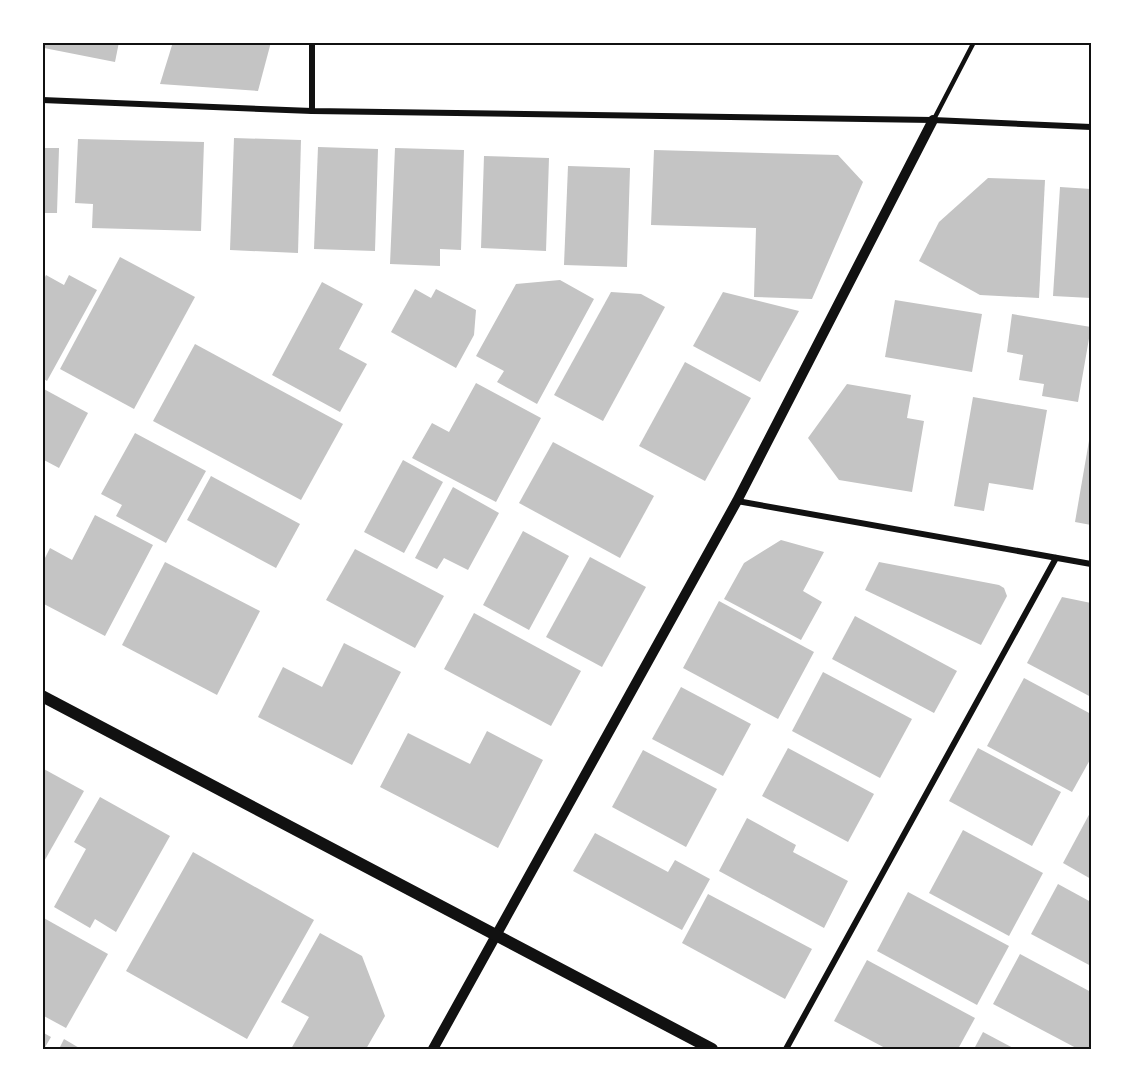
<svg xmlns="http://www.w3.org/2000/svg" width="1133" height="1091" viewBox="0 0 1133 1091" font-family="Poppins,sans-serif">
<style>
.building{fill:#c4c4c4}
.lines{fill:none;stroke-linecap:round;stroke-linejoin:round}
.service{stroke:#111;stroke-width:4.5}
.minor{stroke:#111;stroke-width:6}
.tertiary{stroke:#111;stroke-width:10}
.secondary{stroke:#111;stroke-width:12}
.neatline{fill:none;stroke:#111;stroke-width:2}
</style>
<rect width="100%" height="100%" fill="#fff"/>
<!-- building -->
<g class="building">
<path d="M 45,42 L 119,42 L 115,62 L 44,48 Z"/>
<path d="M 173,42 L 271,42 L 258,91 L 160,84 Z"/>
<path d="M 234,138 L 301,140 L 298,253 L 230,250 Z"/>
<path d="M 78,139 L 204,142 L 201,231 L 92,228 L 93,204 L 75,203 Z"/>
<path d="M 318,147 L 378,149 L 375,251 L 314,249 Z"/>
<path d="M 42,148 L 59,148 L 57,213 L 42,213 Z"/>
<path d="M 395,148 L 464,150 L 461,250 L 440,249 L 440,266 L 390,264 Z"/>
<path d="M 654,150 L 838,155 L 863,182 L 812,299 L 754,297 L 756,228 L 651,225 Z"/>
<path d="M 484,156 L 549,158 L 546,251 L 481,248 Z"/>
<path d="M 568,166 L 630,168 L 627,267 L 564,265 Z"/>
<path d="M 988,178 L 1045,180 L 1039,298 L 980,295 L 919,261 L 939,222 Z"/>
<path d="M 1060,187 L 1091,189 L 1091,298 L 1053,296 Z"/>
<path d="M 120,257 L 195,297 L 134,409 L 60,369 Z"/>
<path d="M 46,275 L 64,285 L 69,275 L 97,290 L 47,381 L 42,378 L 42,283 Z"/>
<path d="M 560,280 L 594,299 L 537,404 L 497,382 L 504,371 L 476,356 L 516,284 Z"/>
<path d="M 322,282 L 363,304 L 339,349 L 367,364 L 340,412 L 272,375 Z"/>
<path d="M 415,289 L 431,298 L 436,289 L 476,310 L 474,335 L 456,368 L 391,332 Z"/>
<path d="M 611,292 L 641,294 L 665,307 L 603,421 L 554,395 Z"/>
<path d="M 723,292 L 799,311 L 760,382 L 693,346 Z"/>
<path d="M 895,300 L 982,314 L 972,372 L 885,357 Z"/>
<path d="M 1012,314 L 1091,327 L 1078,402 L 1042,396 L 1044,384 L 1019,380 L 1023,355 L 1007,352 Z"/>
<path d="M 195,344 L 343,424 L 301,500 L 153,421 Z"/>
<path d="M 685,362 L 751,398 L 705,481 L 639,446 Z"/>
<path d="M 476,383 L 541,418 L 496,502 L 412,458 L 432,423 L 449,432 Z"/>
<path d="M 847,384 L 911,395 L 907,418 L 924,421 L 912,492 L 839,480 L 808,438 Z"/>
<path d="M 42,388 L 88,413 L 59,468 L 42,459 Z"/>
<path d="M 973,397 L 1047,410 L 1033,490 L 989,483 L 984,511 L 954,506 Z"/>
<path d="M 135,433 L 206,471 L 166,543 L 116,516 L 122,505 L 101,494 Z"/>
<path d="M 1090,435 L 1091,435 L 1091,525 L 1075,522 Z"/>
<path d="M 553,442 L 654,496 L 620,558 L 519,503 Z"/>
<path d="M 403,460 L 443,482 L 404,553 L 364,532 Z"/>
<path d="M 211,476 L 300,524 L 276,568 L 187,520 Z"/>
<path d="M 453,487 L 499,513 L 468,570 L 444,558 L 437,569 L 415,558 Z"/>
<path d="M 95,515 L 153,545 L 105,636 L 42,603 L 42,564 L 50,548 L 72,560 Z"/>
<path d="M 523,531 L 569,556 L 529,630 L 483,605 Z"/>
<path d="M 781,540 L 824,552 L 803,591 L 822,602 L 801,640 L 724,599 L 744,563 Z"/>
<path d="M 355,549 L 444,596 L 415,648 L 326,600 Z"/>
<path d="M 590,557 L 646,587 L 602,667 L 546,637 Z"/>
<path d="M 165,562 L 260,611 L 217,695 L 122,645 Z"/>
<path d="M 879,562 L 999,585 L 1004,588 L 1007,596 L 981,645 L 865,590 Z"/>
<path d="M 1062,597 L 1091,603 L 1091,697 L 1027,663 Z"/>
<path d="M 719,601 L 814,652 L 778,719 L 683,668 Z"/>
<path d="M 474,613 L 581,671 L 551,726 L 444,669 Z"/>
<path d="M 855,616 L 957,671 L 934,713 L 832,659 Z"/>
<path d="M 344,643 L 401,672 L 352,765 L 258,717 L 283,667 L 322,687 Z"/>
<path d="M 823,672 L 912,719 L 880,778 L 792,731 Z"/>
<path d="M 1024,678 L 1091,714 L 1091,758 L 1072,792 L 987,746 Z"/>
<path d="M 681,687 L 751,724 L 723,776 L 652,739 Z"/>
<path d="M 487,731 L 543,760 L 498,848 L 380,787 L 408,733 L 470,764 Z"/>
<path d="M 788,748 L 874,794 L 848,842 L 762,796 Z"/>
<path d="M 978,748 L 1061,792 L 1032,846 L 949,801 Z"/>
<path d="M 643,750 L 717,789 L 686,847 L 612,807 Z"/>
<path d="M 42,768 L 84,791 L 42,865 Z"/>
<path d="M 100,797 L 170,836 L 116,932 L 95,919 L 90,928 L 54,907 L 86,849 L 74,842 Z"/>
<path d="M 1091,811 L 1091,879 L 1063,863 Z"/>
<path d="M 747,818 L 796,845 L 793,852 L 848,881 L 824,928 L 719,871 Z"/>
<path d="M 963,830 L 1043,873 L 1009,936 L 929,893 Z"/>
<path d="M 595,833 L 668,872 L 675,860 L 710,879 L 682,930 L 573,871 Z"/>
<path d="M 193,852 L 314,920 L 247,1039 L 126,971 Z"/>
<path d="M 1058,884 L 1091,902 L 1091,966 L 1031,934 Z"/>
<path d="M 908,892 L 1009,946 L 977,1005 L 877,951 Z"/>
<path d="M 708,894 L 812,949 L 785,999 L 682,943 Z"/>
<path d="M 42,917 L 108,954 L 66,1028 L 42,1015 Z"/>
<path d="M 320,933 L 362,956 L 385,1016 L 366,1049 L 291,1049 L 309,1017 L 281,1002 Z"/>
<path d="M 1020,954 L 1091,992 L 1091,1049 L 1078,1049 L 993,1004 Z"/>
<path d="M 867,960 L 975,1018 L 958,1049 L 887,1049 L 834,1021 Z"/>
<path d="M 42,1032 L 51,1037 L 44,1049 L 42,1049 Z"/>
<path d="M 983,1032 L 1015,1049 L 974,1049 Z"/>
<path d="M 64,1039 L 81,1049 L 59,1049 Z"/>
</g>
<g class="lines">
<!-- service -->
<path class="service" d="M 934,119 L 974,42"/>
<!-- minor -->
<g class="minor">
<path d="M 42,100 L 312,111 L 933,120 L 1091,127"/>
<path d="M 312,111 L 312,42"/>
<path d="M 737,501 L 1091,564"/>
<path d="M 786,1049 L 1056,558"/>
</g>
<!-- tertiary -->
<path class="tertiary" d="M 433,1049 L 737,501 L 933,120"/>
<!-- secondary -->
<path class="secondary" d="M 42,696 L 712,1049"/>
</g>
<!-- border -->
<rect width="1133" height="1091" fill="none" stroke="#ffffff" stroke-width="87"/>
<rect x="44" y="44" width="1046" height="1004" class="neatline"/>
</svg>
